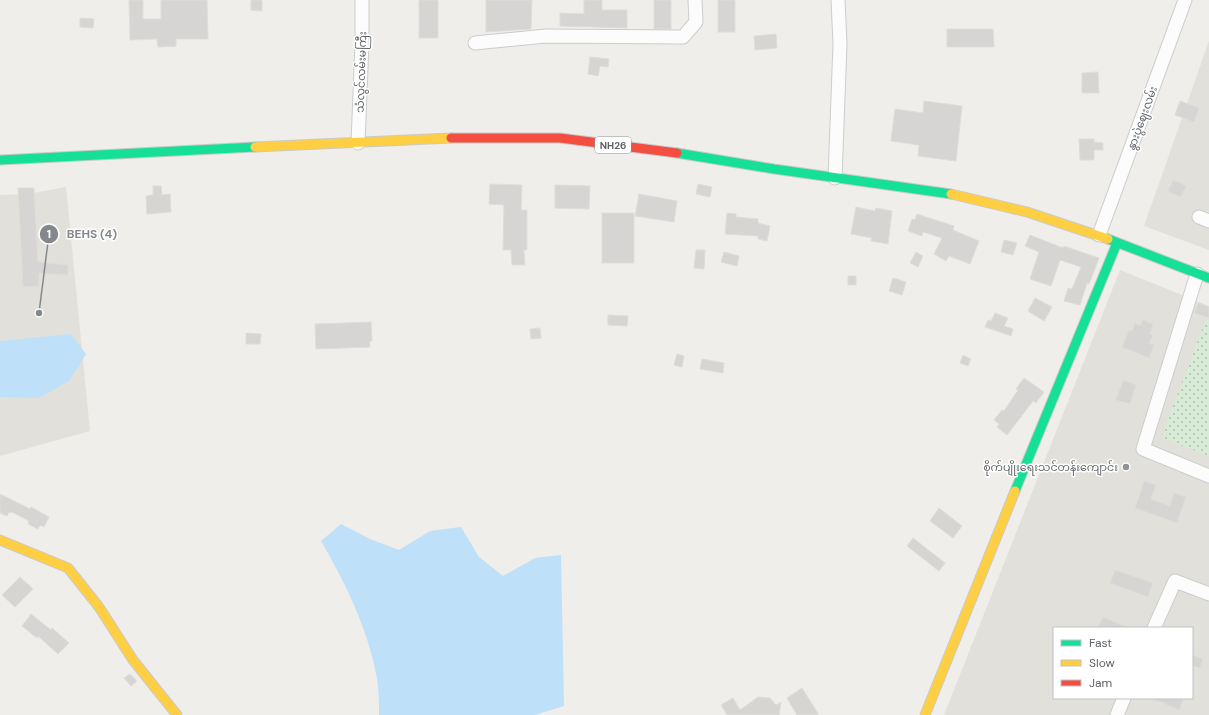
<svg xmlns="http://www.w3.org/2000/svg" width="1209" height="715" viewBox="0 0 1209 715" font-family="'DM Sans','Noto Sans Myanmar',sans-serif">
<style>
.education{fill:#e2e0da;fill-rule:evenodd}
.green{fill:url(#green-dots)}
.water{fill:#bfe0f9}
.building{fill:#d6d5d3;stroke:#deddd9}
.lines{fill:none;stroke-linecap:round;stroke-linejoin:round}
.street-casing{stroke:#cbcccc;stroke-width:15}
.fast-casing{stroke:#cacacb;stroke-width:11}
.slow-casing{stroke:#cacacb;stroke-width:11}
.jam-casing{stroke:#cacacb;stroke-width:11}
.street{stroke:#fdfcfc;stroke-width:13}
.fast{stroke:#16e098;stroke-width:9}
.slow{stroke:#ffcf43;stroke-width:9}
.jam{stroke:#f24e42;stroke-width:9}
.poi-dot{fill:#919496;stroke:#fff;stroke-width:1.5}
.labels{text-anchor:middle;dominant-baseline:central;stroke-width:3;stroke-linejoin:round;paint-order:stroke}
.shield{fill:#fff;stroke:#8f9295;stroke-width:1}
.shield-label{font-size:10px;font-weight:bold;fill:#5f6368}
.street-label{font-size:11px;fill:#5f6368;stroke:#fff}
.poi-label{font-size:11px;fill:#5f6368;stroke:#fff;text-anchor:end}
.leader{fill:none;stroke:#84888a;stroke-width:1.5}
.callout-dot{fill:#84888a;stroke:#fff;stroke-width:1.5}
.mark-label{font-size:12px;text-anchor:middle;font-weight:bold;fill:#fff}
.callout-label{font-size:12px;text-anchor:middle;font-weight:bold;fill:#84888a;stroke:#fff;stroke-width:3;stroke-linejoin:round;paint-order:stroke}
</style>
<defs>
<pattern id="green-dots" width="8" height="8" patternUnits="userSpaceOnUse"><rect width="8" height="8" fill="#d8ebd6"/><path d="M2 2h.1M6 6h.1" fill="none" stroke="#b2c2b1" stroke-width="1.8" stroke-linecap="round"/></pattern>
</defs>
<rect width="100%" height="100%" fill="#efeeea"/>
<!-- education -->
<g class="education">
<path d="M 1209,41 L 1209,250 L 1144,226 Z"/>
<path d="M 66,187 L 90,431 L 0,456 L 0,195 L 28,194 Z"/>
<path d="M 1120,270 L 1209,306 L 1209,715 L 944,715 ZM 1054,628 L 1192,628 L 1192,698 L 1054,698 Z"/>
</g>
<!-- green -->
<path class="green" d="M 1206,319 L 1209,320 L 1209,456 L 1161,438 Z"/>
<!-- water -->
<g class="water">
<path d="M 71,334 L 86,354 L 69,381 L 39,398 L 0,397 L 0,341 Z"/>
<path d="M 341,524 L 370,539 L 399,550 L 430,531 L 461,527 L 479,557 L 503,576 L 535,558 L 561,555 L 564,706 L 535,715 L 379,715 C 379,703 379,690 377,678 C 368,629 346,584 321,541 Z"/>
</g>
<!-- building -->
<g class="building">
<path d="M 129,0 L 143,0 L 143,19 L 161,19 L 161,0 L 207,0 L 208,39 L 176,39 L 176,46 L 158,47 L 157,39 L 130,40 Z"/>
<path d="M 251,0 L 262,0 L 262,11 L 251,10 Z"/>
<rect x="419" y="0" width="19" height="38"/>
<path d="M 486,0 L 532,0 L 531,29 L 486,32 Z"/>
<path d="M 584,0 L 602,0 L 602,10 L 627,10 L 627,28 L 560,26 L 560,13 L 584,14 Z"/>
<rect x="654" y="0" width="17" height="29"/>
<rect x="718" y="0" width="17" height="32"/>
<path d="M 80,18 L 94,19 L 93,28 L 80,27 Z"/>
<path d="M 947,29 L 993,29 L 994,47 L 947,47 Z"/>
<path d="M 776,34 L 777,48 L 755,50 L 754,36 Z"/>
<path d="M 590,57 L 609,59 L 608,67 L 600,66 L 598,76 L 588,74 Z"/>
<path d="M 1098,72 L 1099,93 L 1082,93 L 1082,73 Z"/>
<path d="M 924,101 L 962,106 L 956,161 L 918,156 L 919,145 L 891,141 L 895,109 L 923,113 Z"/>
<path d="M 1180,101 L 1199,108 L 1194,122 L 1175,115 Z"/>
<path d="M 1079,139 L 1094,139 L 1094,142 L 1103,143 L 1103,150 L 1094,150 L 1094,160 L 1080,160 Z"/>
<path d="M 1173,180 L 1186,186 L 1181,197 L 1168,191 Z"/>
<path d="M 490,184 L 522,185 L 521,210 L 527,210 L 527,250 L 524,250 L 525,265 L 512,265 L 511,250 L 503,250 L 504,205 L 489,204 Z"/>
<path d="M 698,184 L 712,187 L 710,197 L 696,194 Z"/>
<path d="M 555,185 L 590,186 L 589,209 L 555,208 Z"/>
<path d="M 153,186 L 161,186 L 162,195 L 170,194 L 171,212 L 147,214 L 146,196 L 153,195 Z"/>
<path d="M 18,188 L 34,188 L 38,262 L 68,265 L 68,275 L 39,273 L 39,286 L 23,287 Z"/>
<path d="M 639,194 L 677,201 L 674,222 L 635,216 Z"/>
<path d="M 856,207 L 875,211 L 876,208 L 892,211 L 888,244 L 871,241 L 872,238 L 851,234 Z"/>
<rect x="602" y="213" width="32" height="50"/>
<path d="M 727,213 L 736,214 L 736,217 L 758,219 L 758,223 L 770,226 L 767,241 L 758,239 L 758,236 L 725,234 Z"/>
<path d="M 917,214 L 954,226 L 953,230 L 979,241 L 970,264 L 949,256 L 946,261 L 934,254 L 942,238 L 923,232 L 922,236 L 908,231 L 912,219 L 915,220 Z"/>
<path d="M 1030,235 L 1063,248 L 1064,246 L 1099,258 L 1089,284 L 1087,283 L 1080,305 L 1064,301 L 1068,288 L 1072,289 L 1081,267 L 1060,260 L 1051,286 L 1030,279 L 1039,252 L 1025,246 Z"/>
<path d="M 1004,240 L 1017,243 L 1013,255 L 1001,252 Z"/>
<path d="M 696,250 L 705,250 L 704,269 L 694,268 Z"/>
<path d="M 724,252 L 739,256 L 737,266 L 721,262 Z"/>
<path d="M 916,252 L 923,256 L 918,267 L 910,263 Z"/>
<rect x="848" y="276" width="8" height="9"/>
<path d="M 893,278 L 906,282 L 902,295 L 889,291 Z"/>
<path d="M 1035,298 L 1052,307 L 1044,321 L 1028,311 Z"/>
<path d="M 1198,303 L 1209,307 L 1209,318 L 1194,313 Z"/>
<path d="M 995,313 L 1008,318 L 1004,326 L 1013,329 L 1011,336 L 985,327 L 988,320 L 991,321 Z"/>
<path d="M 608,315 L 628,316 L 627,326 L 608,325 Z"/>
<path d="M 1143,320 L 1153,324 L 1150,334 L 1153,335 L 1149,343 L 1154,345 L 1149,358 L 1122,347 L 1129,330 L 1132,331 L 1135,323 L 1140,326 Z"/>
<path d="M 371,322 L 372,341 L 370,341 L 370,347 L 316,349 L 315,324 Z"/>
<path d="M 540,328 L 541,338 L 531,339 L 530,329 Z"/>
<path d="M 246,333 L 261,334 L 260,344 L 246,344 Z"/>
<path d="M 677,354 L 684,356 L 682,367 L 674,365 Z"/>
<path d="M 963,355 L 971,359 L 968,366 L 960,363 Z"/>
<path d="M 702,359 L 724,363 L 723,373 L 700,369 Z"/>
<path d="M 1024,378 L 1044,392 L 1036,403 L 1033,401 L 1007,435 L 997,427 L 999,424 L 994,420 L 1002,410 L 1004,411 L 1018,390 L 1016,389 Z"/>
<path d="M 1123,380 L 1136,385 L 1130,404 L 1116,400 Z"/>
<path d="M 1144,481 L 1156,485 L 1151,499 L 1170,506 L 1174,493 L 1186,497 L 1177,523 L 1135,508 Z"/>
<path d="M 0,494 L 30,509 L 31,507 L 49,517 L 44,527 L 40,525 L 38,529 L 28,524 L 29,521 L 14,513 L 9,512 L 7,516 L 0,513 Z"/>
<path d="M 939,508 L 962,526 L 953,538 L 930,521 Z"/>
<path d="M 913,538 L 945,563 L 939,571 L 907,546 Z"/>
<path d="M 1115,570 L 1153,583 L 1148,597 L 1110,583 Z"/>
<path d="M 20,577 L 33,589 L 15,607 L 2,595 Z"/>
<path d="M 31,614 L 51,630 L 52,628 L 69,643 L 58,654 L 38,636 L 37,638 L 22,626 Z"/>
<path d="M 1103,617 L 1129,628 L 1098,628 Z"/>
<path d="M 1192,655 L 1203,659 L 1200,668 L 1192,666 Z"/>
<path d="M 130,674 L 137,681 L 131,686 L 124,678 Z"/>
<path d="M 802,688 L 819,715 L 797,715 L 787,698 Z"/>
<path d="M 758,697 L 770,698 L 776,705 L 781,702 L 779,715 L 727,715 L 721,705 L 733,698 L 740,710 Z"/>
<path d="M 1151,698 L 1184,698 L 1179,710 Z"/>
</g>
<g class="lines">
<defs>
<g id="street">
<path d="M 475,43 L 546,36 L 683,37 L 696,22 L 695,0"/>
<path d="M 358,143 L 362,43 L 362,0"/>
<path d="M 835,178 L 840,44 L 838,0"/>
<path d="M 1199,217 L 1209,221"/>
<path d="M 1099,235 L 1185,0"/>
<path d="M 1197,274 L 1143,449 L 1209,476"/>
<path d="M 1154,628 L 1175,581 L 1209,594"/>
<path d="M 1117,715 L 1124,698"/>
</g>
<g id="fast">
<path d="M 677,153 L 774,169 L 951,194"/>
<path d="M 0,160 L 255,147"/>
<path d="M 1108,239 L 1209,278"/>
<path d="M 1015,491 L 1117,243"/>
</g>
<g id="slow">
<path d="M 255,147 L 451,138"/>
<path d="M 951,194 L 1027,212 L 1108,239"/>
<path d="M 0,540 L 68,568 L 99,607 L 133,660 L 177,715"/>
<path d="M 925,715 L 1015,491"/>
</g>
<path id="jam" d="M 451,138 L 560,138 L 677,153"/>
</defs>
<!-- street casing -->
<use href="#street" class="street-casing"/>
<!-- fast casing -->
<use href="#fast" class="fast-casing"/>
<!-- slow casing -->
<use href="#slow" class="slow-casing"/>
<!-- jam casing -->
<use href="#jam" class="jam-casing"/>
<!-- street -->
<use href="#street" class="street"/>
<!-- fast -->
<use href="#fast" class="fast"/>
<!-- slow -->
<use href="#slow" class="slow"/>
<!-- jam -->
<use href="#jam" class="jam"/>
</g>
<!-- markers -->
<circle class="poi-dot" cx="1126" cy="467" r="4"/>
<g class="labels">
<!-- shield labels -->
<rect class="shield" x="595" y="137" width="36" height="16" rx="3"/>
<g class="shield-label">
<text x="613" y="145">NH26</text>
</g>
<!-- street labels -->
<g class="street-label">
<text transform="translate(361 72) rotate(-88)">သံလွင်လမ်းမကြီး</text>
<text transform="translate(1142 118) rotate(-70)">နွားပွဲဈေးလမ်း</text>
</g>
<!-- poi labels -->
<g class="poi-label">
<text x="1118" y="467">စိုက်ပျိုးရေးသင်တန်းကျောင်း</text>
</g>
</g>
<!-- callouts -->
<path class="leader" d="M39 313L49 234"/>
<g class="callout-dot">
<circle cx="39" cy="313" r="4"/>
<circle cx="49" cy="234" r="10"/>
</g>
<g class="mark-label">
<text x="49" y="238">1</text>
</g>
<g class="callout-label">
<text x="92" y="238">BEHS (4)</text>
</g>
<!-- legend -->
<rect x="1053" y="627" width="140" height="72" fill="#ffffff" stroke="#bfc1c3"/>
<rect x="1061" y="640" width="20" height="6" fill="#16e098" stroke="#bfc1c3"/>
<text x="1089" y="647" font-size="12" fill="#5f6368">Fast</text>
<rect x="1061" y="660" width="20" height="6" fill="#ffcf43" stroke="#bfc1c3"/>
<text x="1089" y="667" font-size="12" fill="#5f6368">Slow</text>
<rect x="1061" y="680" width="20" height="6" fill="#f24e42" stroke="#bfc1c3"/>
<text x="1089" y="687" font-size="12" fill="#5f6368">Jam</text>
</svg>
